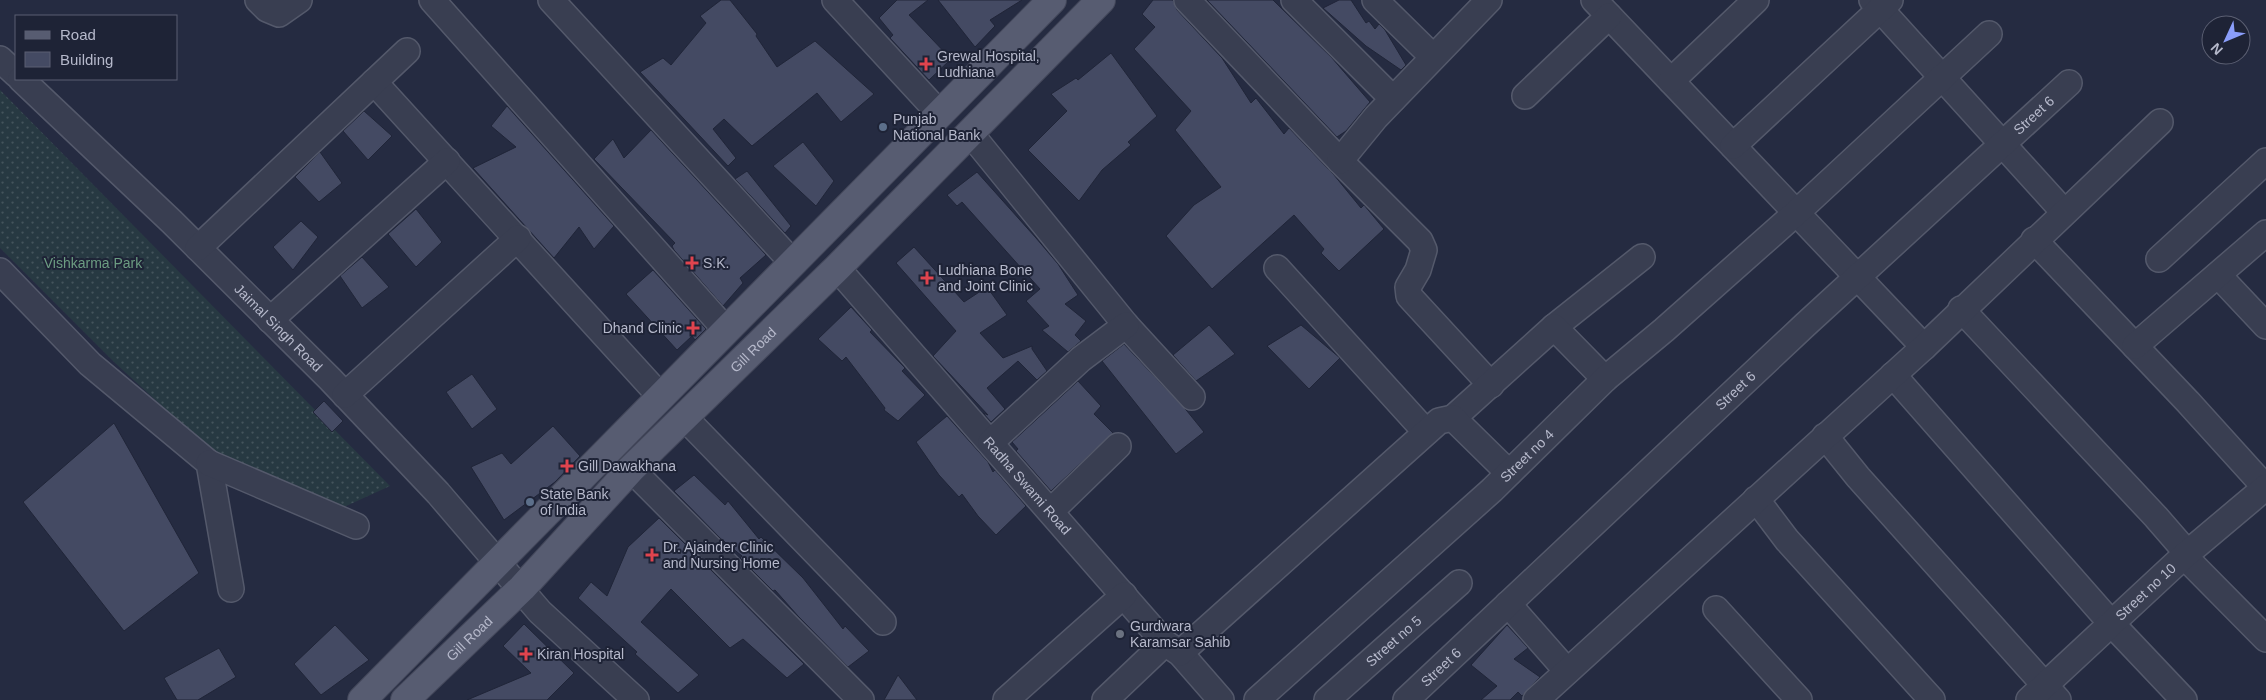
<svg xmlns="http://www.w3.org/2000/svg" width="2266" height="700" viewBox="0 0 2266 700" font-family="Helvetica,sans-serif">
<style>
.grass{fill:url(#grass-dots)}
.building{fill:#444a63;stroke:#202538}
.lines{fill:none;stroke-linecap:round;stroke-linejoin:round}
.minor-casing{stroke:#54596b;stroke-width:28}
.major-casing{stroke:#43475a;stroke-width:30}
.minor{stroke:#393e51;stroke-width:25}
.major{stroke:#575c71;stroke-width:28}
.health-dot{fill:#e0444e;stroke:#1e2336;stroke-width:2}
.service-dot{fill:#5c6f8a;stroke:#1e2336;stroke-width:2}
.worship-dot{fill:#6b7280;stroke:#1e2336;stroke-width:2}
.labels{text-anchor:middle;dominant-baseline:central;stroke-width:4;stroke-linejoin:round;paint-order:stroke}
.poi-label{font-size:14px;fill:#b6b9cb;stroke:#1e2336;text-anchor:start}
.street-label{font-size:14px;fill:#b6b9cb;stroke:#1e2336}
.park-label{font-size:14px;fill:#6c9d82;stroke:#1e2336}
</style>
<defs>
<pattern id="grass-dots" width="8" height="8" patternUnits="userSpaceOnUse" patternTransform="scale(1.25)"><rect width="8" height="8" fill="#273942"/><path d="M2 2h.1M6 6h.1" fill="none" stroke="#44545c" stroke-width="1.8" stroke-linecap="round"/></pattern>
</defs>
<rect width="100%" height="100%" fill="#252b41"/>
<!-- grass -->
<path class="grass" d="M 0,90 L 390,486 L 344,507 L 212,452 L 114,362 L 0,248 Z"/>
<!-- building -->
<g class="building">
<path d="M 721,0 L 730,0 L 757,34 L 756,36 L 777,67 L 815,41 L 874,94 L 841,122 L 817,93 L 752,146 L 724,119 L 713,129 L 736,158 L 728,166 L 640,72 L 663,58 L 671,65 L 706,23 L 700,16 Z"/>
<path d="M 897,0 L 928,0 L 909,15 L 951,59 L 929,80 L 890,38 L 893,35 L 879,18 Z"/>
<path d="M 938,0 L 1022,0 L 990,20 L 995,26 L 975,47 Z"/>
<path d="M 1153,0 L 1173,0 L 1177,10 L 1222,58 L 1251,103 L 1256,98 L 1284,134 L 1289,128 L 1334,175 L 1361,208 L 1364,205 L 1384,229 L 1339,271 L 1321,253 L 1324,249 L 1294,215 L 1212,289 L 1166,236 L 1194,205 L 1221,187 L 1175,130 L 1191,111 L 1134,49 L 1155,27 L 1142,14 Z"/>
<path d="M 1207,0 L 1273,0 L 1332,58 L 1370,102 L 1346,131 L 1337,137 Z"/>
<path d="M 1339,0 L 1351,0 L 1366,23 L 1369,21 L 1375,29 L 1379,24 L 1385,30 L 1406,65 L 1401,70 L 1366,46 L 1323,8 Z"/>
<path d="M 1111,53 L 1157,116 L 1128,142 L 1131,145 L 1102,170 L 1079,201 L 1028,150 L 1067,111 L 1051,94 L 1076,78 L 1078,80 Z"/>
<path d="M 507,106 L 614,226 L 594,249 L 579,227 L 554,258 L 473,168 L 516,147 L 491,126 Z"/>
<path d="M 364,111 L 392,136 L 368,160 L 343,131 Z"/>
<path d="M 651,130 L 766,255 L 740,278 L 743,283 L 723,306 L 674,250 L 672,246 L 675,243 L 594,159 L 613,139 L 624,158 Z"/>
<path d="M 803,142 L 834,181 L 816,206 L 773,166 Z"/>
<path d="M 320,152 L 342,183 L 319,202 L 295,177 Z"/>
<path d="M 747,171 L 791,226 L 785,233 L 735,179 Z"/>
<path d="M 977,172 L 1036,238 L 1058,264 L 1078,295 L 1065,304 L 1086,321 L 1075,335 L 1081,341 L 1068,352 L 1042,330 L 1049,326 L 1026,301 L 1040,289 L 962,202 L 957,206 L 947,195 Z"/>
<path d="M 416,209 L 442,242 L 416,267 L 388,234 Z"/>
<path d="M 301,221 L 318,237 L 293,270 L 273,247 Z"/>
<path d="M 914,247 L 964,302 L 987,287 L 1007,315 L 980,333 L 1003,358 L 1032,346 L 1032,349 L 1047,371 L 1037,380 L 1018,361 L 987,388 L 1005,409 L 991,422 L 983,413 L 988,415 L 933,356 L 956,331 L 896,263 Z"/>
<path d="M 362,257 L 389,287 L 362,308 L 340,276 Z"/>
<path d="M 653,270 L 706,329 L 695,340 L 692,336 L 677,350 L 626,294 Z"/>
<path d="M 851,307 L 872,330 L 870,332 L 905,368 L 902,371 L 925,395 L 898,421 L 884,410 L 885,408 L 846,357 L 842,361 L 818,339 Z"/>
<path d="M 1209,325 L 1235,354 L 1196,381 L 1173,355 Z"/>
<path d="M 1301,325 L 1340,358 L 1309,389 L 1267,346 Z"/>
<path d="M 1124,344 L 1187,411 L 1204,432 L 1176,454 L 1102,361 Z"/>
<path d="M 472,374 L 497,409 L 472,429 L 446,392 Z"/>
<path d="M 1078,381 L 1101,406 L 1094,414 L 1113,433 L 1051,491 L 1016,451 L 1018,449 L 1012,442 Z"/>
<path d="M 324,401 L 343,421 L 332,432 L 313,412 Z"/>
<path d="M 947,416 L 988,462 L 993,472 L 995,470 L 1026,506 L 996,535 L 978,516 L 962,494 L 959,497 L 939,475 L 916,442 Z"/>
<path d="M 114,423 L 199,573 L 124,631 L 23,502 Z"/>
<path d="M 553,426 L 580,456 L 555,482 L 504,520 L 471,467 L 502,453 L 511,464 Z"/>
<path d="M 694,475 L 725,505 L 728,501 L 759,539 L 761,537 L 803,578 L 843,629 L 845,626 L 869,651 L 848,667 L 798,616 L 775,590 L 773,591 L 740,558 L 742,556 L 720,538 L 674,491 Z"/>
<path d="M 659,518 L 708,567 L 804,664 L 787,678 L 743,639 L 730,648 L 671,589 L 641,622 L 699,675 L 678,693 L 635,654 L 637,652 L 578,598 L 591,582 L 607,596 L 628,547 Z"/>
<path d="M 524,624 L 574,673 L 547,700 L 467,700 L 531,673 L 503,646 Z"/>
<path d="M 335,625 L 369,660 L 321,695 L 294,664 Z"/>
<path d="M 1507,625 L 1528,648 L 1514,659 L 1540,677 L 1522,696 L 1518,692 L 1510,700 L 1481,700 L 1497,686 L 1471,665 Z"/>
<path d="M 219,648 L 236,677 L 198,700 L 177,700 L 164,678 Z"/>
<path d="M 898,675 L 917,700 L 884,700 Z"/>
</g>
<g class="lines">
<defs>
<g id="minor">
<path d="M 258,0 L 267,9 L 279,14 L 299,0"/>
<path d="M 432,0 L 726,330"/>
<path d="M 551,0 L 793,263"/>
<path d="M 835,0 L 940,114"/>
<path d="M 1187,0 L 1340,161 L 1420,241 L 1424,250 L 1418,270 L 1408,287 L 1409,296 L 1491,385"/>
<path d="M 1294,0 L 1393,99"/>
<path d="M 1375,0 L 1433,57"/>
<path d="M 1594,0 L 1924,347"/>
<path d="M 1872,0 L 2064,212"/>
<path d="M 0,59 L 16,74"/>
<path id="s1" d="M 21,79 L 172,222 L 330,379 L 438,493 L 540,612 L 636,700"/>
<path d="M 1671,81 L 1756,0"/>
<path d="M 374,82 L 660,396"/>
<path d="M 1525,96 L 1609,16"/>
<path d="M 970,133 L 1126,325 L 1192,397"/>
<path d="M 1733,146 L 1890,0"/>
<path d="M 1340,161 L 1376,117 L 1489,0"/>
<path d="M 2034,240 L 2188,402 L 2266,488"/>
<path d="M 198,248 L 407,51"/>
<path d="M 2159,259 L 2266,161"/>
<path id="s2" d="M 837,268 L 1165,643 L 1180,653 L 1221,700"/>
<path d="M 1277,268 L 1426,432"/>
<path d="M 0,271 L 90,364 L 209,463 L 231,589"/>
<path d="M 2218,275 L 2266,326"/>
<path d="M 1961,309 L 2156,517 L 2182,547 L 2184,556 L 2266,639"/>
<path d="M 270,320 L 447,161"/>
<path d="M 1554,327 L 1642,257"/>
<path d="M 2135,346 L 2266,233"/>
<path d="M 1893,375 L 2111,623 L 2184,700"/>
<path d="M 345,395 L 518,238"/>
<path d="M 684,417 L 883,622"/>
<path d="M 1453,418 L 1554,327 L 1605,379"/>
<path d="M 1825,436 L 1858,477 L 2058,700"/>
<path d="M 991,442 L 1081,359 L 1126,325"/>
<path d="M 209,463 L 356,526"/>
<path d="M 631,469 L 861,700"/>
<path d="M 1756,499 L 1787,540 L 1932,700"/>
<path d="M 1051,511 L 1118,446"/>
<path d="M 1508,604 L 1567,671"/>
<path d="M 1716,609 L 1799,700"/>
<path d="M 1180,653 L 1439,421 L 1453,418 L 1509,473"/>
<path d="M 1006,700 L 1124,595"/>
<path d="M 1105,700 L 1165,643"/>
<path id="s3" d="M 1257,700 L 1492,490 L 1605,379 L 1664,330 L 1796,213 L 1989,34"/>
<path id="s4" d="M 1327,700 L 1459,583"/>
<path id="s5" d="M 1406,700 L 1805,325 L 2069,83"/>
<path d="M 1536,700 L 1924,347 L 2160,122"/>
<path id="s6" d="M 2029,700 L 2184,556 L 2266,487"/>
</g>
<g id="major">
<path d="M 362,700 L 1052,0"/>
<path id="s7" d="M 405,700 L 522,588 L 631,469 L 837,268 L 1101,0"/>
</g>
</defs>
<!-- minor casing -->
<use href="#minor" class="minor-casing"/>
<!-- major casing -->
<use href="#major" class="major-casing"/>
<!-- minor -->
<use href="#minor" class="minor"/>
<!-- major -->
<use href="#major" class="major"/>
</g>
<!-- markers -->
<g class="health-dot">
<path d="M923.5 56.5h5v5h5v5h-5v5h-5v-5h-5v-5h5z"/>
<path d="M689.5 255.5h5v5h5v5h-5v5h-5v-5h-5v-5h5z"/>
<path d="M924.5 270.5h5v5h5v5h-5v5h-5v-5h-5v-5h5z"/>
<path d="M690.5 320.5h5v5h5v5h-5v5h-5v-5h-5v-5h5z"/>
<path d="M564.5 458.5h5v5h5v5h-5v5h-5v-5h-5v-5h5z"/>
<path d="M649.5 547.5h5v5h5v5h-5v5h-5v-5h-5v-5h5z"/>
<path d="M523.5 646.5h5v5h5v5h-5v5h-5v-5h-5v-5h5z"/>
</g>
<g class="service-dot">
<circle cx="883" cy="127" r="5"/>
<circle cx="530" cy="502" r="5"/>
</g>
<circle class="worship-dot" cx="1120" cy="634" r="5"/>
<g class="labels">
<!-- poi labels -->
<g class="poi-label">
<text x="937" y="56">Grewal Hospital,<tspan x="937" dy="16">Ludhiana</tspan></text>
<text x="893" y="119">Punjab<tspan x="893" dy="16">National Bank</tspan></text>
<text x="703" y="263">S.K.</text>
<text x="938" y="270">Ludhiana Bone<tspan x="938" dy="16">and Joint Clinic</tspan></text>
<text x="682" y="328" text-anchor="end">Dhand Clinic</text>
<text x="578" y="466">Gill Dawakhana</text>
<text x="540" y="494">State Bank<tspan x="540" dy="16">of India</tspan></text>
<text x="663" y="547">Dr. Ajainder Clinic<tspan x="663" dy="16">and Nursing Home</tspan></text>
<text x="1130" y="626">Gurdwara<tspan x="1130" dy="16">Karamsar Sahib</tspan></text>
<text x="537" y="654">Kiran Hospital</text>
</g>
<!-- street labels -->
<g class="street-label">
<text stroke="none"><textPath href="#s5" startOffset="858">Street 6</textPath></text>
<text stroke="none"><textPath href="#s1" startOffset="358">Jaimal Singh Road</textPath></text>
<text stroke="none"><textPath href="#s7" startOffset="494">Gill Road</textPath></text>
<text stroke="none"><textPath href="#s5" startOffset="452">Street 6</textPath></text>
<text stroke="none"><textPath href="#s3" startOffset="364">Street no 4</textPath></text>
<text stroke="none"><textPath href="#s2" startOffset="289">Radha Swami Road</textPath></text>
<text stroke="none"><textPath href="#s6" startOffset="159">Street no 10</textPath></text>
<text stroke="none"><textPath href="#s7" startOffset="89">Gill Road</textPath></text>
<text stroke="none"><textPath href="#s4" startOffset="89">Street no 5</textPath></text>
<text stroke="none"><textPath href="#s5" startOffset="48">Street 6</textPath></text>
</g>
<!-- park labels -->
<g class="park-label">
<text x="93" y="263">Vishkarma Park</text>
</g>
</g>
<!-- legend -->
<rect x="15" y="15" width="162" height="65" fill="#1e2336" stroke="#5b5f72"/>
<rect x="25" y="31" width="25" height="8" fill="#575c71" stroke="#5b5f72"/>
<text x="60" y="40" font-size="15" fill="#b6b9cb">Road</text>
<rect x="25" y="52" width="25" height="15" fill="#444a63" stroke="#5b5f72"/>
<text x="60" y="65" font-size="15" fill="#b6b9cb">Building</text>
<!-- north arrow -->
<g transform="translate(2226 40) rotate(226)"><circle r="24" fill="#1e2336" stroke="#5b5f72"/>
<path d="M0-4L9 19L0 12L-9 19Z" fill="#8b9efb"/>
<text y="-8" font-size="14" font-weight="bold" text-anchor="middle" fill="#b6b9cb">N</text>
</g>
</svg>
